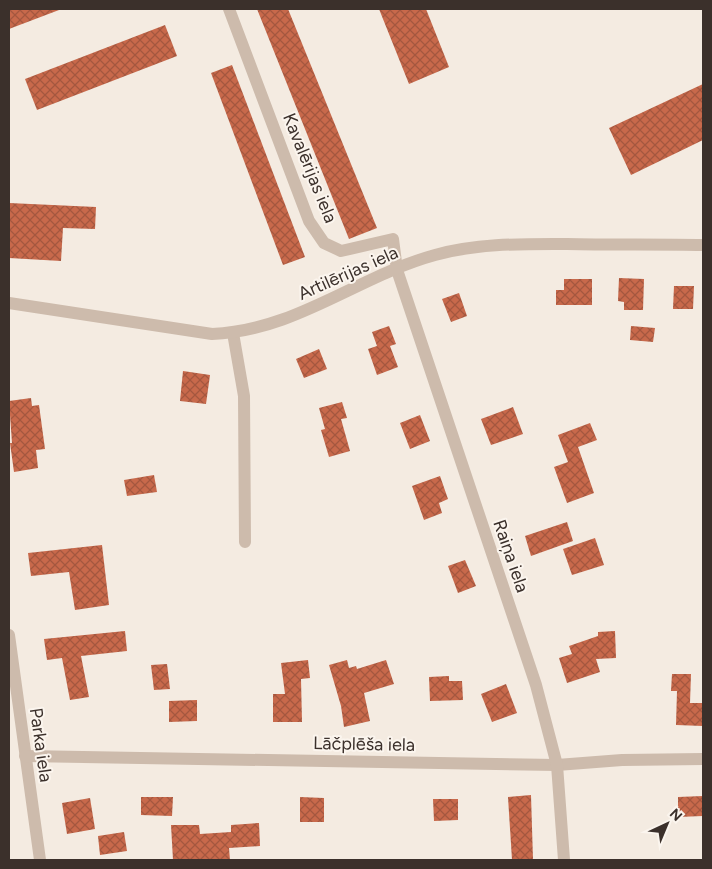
<svg xmlns="http://www.w3.org/2000/svg" width="712" height="869" viewBox="0 0 712 869" font-family="Figtree,sans-serif">
<style>
.building{fill:url(#building-cross-hatch)}
.lines{fill:none;stroke-linecap:round;stroke-linejoin:round}
.minor{stroke:#cdbbac;stroke-width:12}
.tertiary{stroke:#cdbbac;stroke-width:12}
.labels{text-anchor:middle;dominant-baseline:central;stroke-width:4;stroke-linejoin:round;paint-order:stroke}
.street-label{font-size:18px;fill:#3b302b;stroke:#fbf5ee}
</style>
<defs>
<pattern id="building-cross-hatch" width="8" height="8" patternUnits="userSpaceOnUse" patternTransform="scale(1.25)"><rect width="8" height="8" fill="#c8694b"/><path d="M0 0l8 8M0 8l8-8" fill="none" stroke="#a4573f"/></pattern>
</defs>
<rect width="100%" height="100%" fill="#f4ebe1"/>
<!-- building -->
<g class="building">
<path d="M 9,9 L 58,9 L 59,10 L 9,29 Z"/>
<path d="M 257,9 L 288,9 L 377,228 L 349,239 Z"/>
<path d="M 379,9 L 426,9 L 449,67 L 409,84 Z"/>
<path d="M 165,25 L 177,56 L 37,110 L 25,79 Z"/>
<path d="M 232,65 L 305,257 L 283,265 L 211,73 Z"/>
<path d="M 703,84 L 703,140 L 631,175 L 609,128 Z"/>
<path d="M 9,203 L 96,207 L 95,229 L 63,228 L 61,261 L 9,258 Z"/>
<path d="M 619,278 L 644,279 L 643,310 L 624,310 L 624,302 L 618,301 Z"/>
<path d="M 564,279 L 592,279 L 592,305 L 556,305 L 556,290 L 564,290 Z"/>
<path d="M 674,286 L 694,286 L 693,309 L 673,309 Z"/>
<path d="M 459,293 L 467,316 L 451,322 L 442,299 Z"/>
<path d="M 389,326 L 396,344 L 390,346 L 398,367 L 377,375 L 368,349 L 377,346 L 372,332 Z"/>
<path d="M 631,326 L 655,328 L 653,342 L 630,340 Z"/>
<path d="M 319,349 L 327,369 L 304,378 L 296,359 Z"/>
<path d="M 183,371 L 210,375 L 206,404 L 180,401 Z"/>
<path d="M 31,398 L 32,406 L 39,405 L 45,449 L 36,450 L 38,468 L 14,472 L 10,443 L 12,443 L 9,401 Z"/>
<path d="M 342,402 L 347,418 L 341,419 L 350,451 L 329,457 L 321,430 L 325,429 L 319,408 Z"/>
<path d="M 513,407 L 523,434 L 491,445 L 481,419 Z"/>
<path d="M 420,415 L 430,441 L 410,449 L 400,423 Z"/>
<path d="M 590,423 L 597,440 L 578,447 L 594,493 L 567,503 L 554,467 L 568,462 L 558,435 Z"/>
<path d="M 154,475 L 157,492 L 127,496 L 124,480 Z"/>
<path d="M 440,476 L 448,499 L 439,503 L 442,513 L 424,520 L 412,486 Z"/>
<path d="M 567,522 L 573,541 L 531,556 L 525,536 Z"/>
<path d="M 595,538 L 604,565 L 572,575 L 563,549 Z"/>
<path d="M 102,545 L 109,605 L 75,610 L 69,572 L 31,576 L 28,553 Z"/>
<path d="M 465,560 L 476,586 L 458,593 L 448,566 Z"/>
<path d="M 125,631 L 127,651 L 81,656 L 89,697 L 70,700 L 62,658 L 47,660 L 44,639 Z"/>
<path d="M 615,631 L 616,658 L 596,659 L 600,672 L 567,683 L 559,658 L 572,654 L 569,646 L 598,636 L 598,632 Z"/>
<path d="M 308,660 L 310,678 L 301,679 L 302,722 L 273,722 L 273,694 L 285,694 L 281,663 Z"/>
<path d="M 347,660 L 349,668 L 356,666 L 357,669 L 386,660 L 394,684 L 364,693 L 370,721 L 344,727 L 341,706 L 329,665 Z"/>
<path d="M 167,664 L 170,689 L 154,690 L 151,665 Z"/>
<path d="M 672,674 L 691,674 L 690,703 L 703,703 L 703,726 L 676,725 L 677,691 L 671,691 Z"/>
<path d="M 449,676 L 449,681 L 462,681 L 463,700 L 430,701 L 429,677 Z"/>
<path d="M 506,684 L 517,713 L 492,722 L 481,694 Z"/>
<path d="M 197,700 L 197,721 L 169,722 L 169,701 Z"/>
<path d="M 531,795 L 533,860 L 512,860 L 508,797 Z"/>
<path d="M 703,796 L 703,816 L 678,817 L 678,797 Z"/>
<path d="M 141,797 L 173,797 L 172,816 L 141,815 Z"/>
<path d="M 300,797 L 324,798 L 324,822 L 300,822 Z"/>
<path d="M 90,798 L 95,829 L 67,834 L 62,803 Z"/>
<path d="M 433,799 L 458,799 L 458,820 L 434,821 Z"/>
<path d="M 259,823 L 260,846 L 229,848 L 230,860 L 173,860 L 171,825 L 199,825 L 200,834 L 231,832 L 231,825 Z"/>
<path d="M 124,832 L 127,851 L 100,855 L 98,836 Z"/>
</g>
<g class="lines">
<!-- minor -->
<g class="minor">
<path d="M 229,9 L 309,221 L 324,243 L 341,251 L 393,239 L 397,270"/>
<path d="M 233,333 L 244,396 L 245,542"/>
<path d="M 9,635 L 40,860"/>
<path d="M 25,756 L 557,765 L 622,760 L 703,759"/>
</g>
<!-- tertiary -->
<g class="tertiary">
<path d="M 397,270 L 536,685 L 557,765 L 564,860"/>
<path d="M 9,303 L 212,334 C 295,331 358,276 435,255 C 478,243 523,244 567,244 C 612,245 658,244 703,245"/>
</g>
</g>
<g class="labels">
<!-- street labels -->
<g class="street-label">
<text transform="translate(310 168) rotate(68)">Kavalērijas iela</text>
<text transform="translate(348 273) rotate(-24)">Artilērijas iela</text>
<text transform="translate(511 556) rotate(71)">Raiņa iela</text>
<text transform="translate(364 744) rotate(1)">Lāčplēša iela</text>
<text transform="translate(41 745) rotate(82)">Parka iela</text>
</g>
</g>
<!-- border -->
<rect width="712" height="869" fill="none" stroke="#3b302b" stroke-width="20"/>
<!-- north arrow -->
<g transform="translate(667 824) rotate(44)" stroke="#fbf5ee" stroke-width="4" paint-order="stroke">
<path d="M0-4L9 19L0 12L-9 19Z" fill="#3b302b"/>
<text y="-8" font-size="14" font-weight="bold" text-anchor="middle" fill="#3b302b">N</text>
</g>
</svg>
